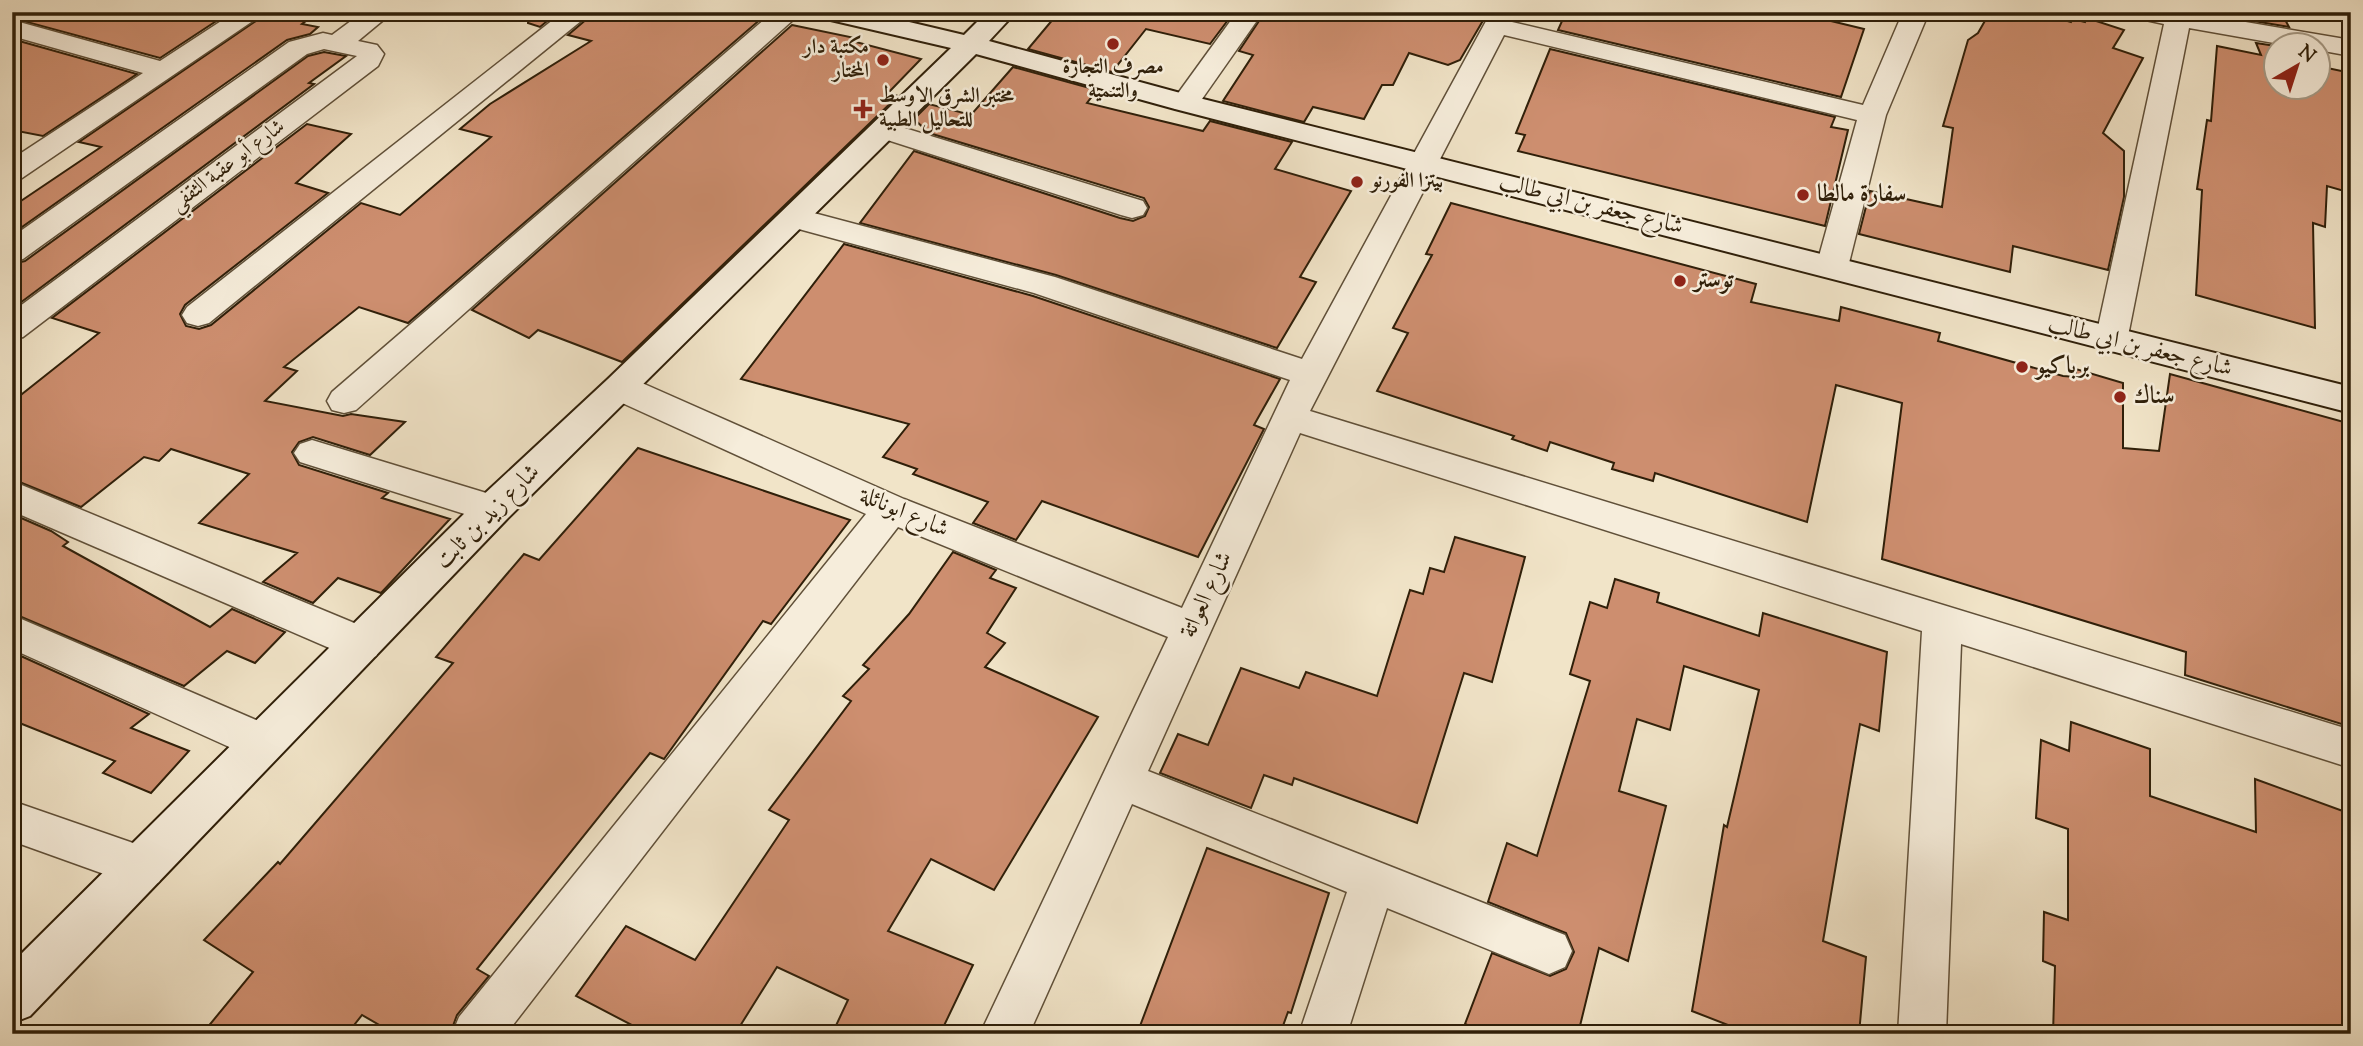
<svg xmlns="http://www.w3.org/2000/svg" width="2363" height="1046" viewBox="0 0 2363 1046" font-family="'Sorts Mill Goudy',Amiri,serif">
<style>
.building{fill:#cd8e6f;stroke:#2f1f09;stroke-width:2}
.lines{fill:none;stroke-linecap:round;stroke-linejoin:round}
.street-casing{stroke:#605039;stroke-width:3}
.secondary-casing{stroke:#2f1f09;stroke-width:4}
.street{fill:#f6eddb;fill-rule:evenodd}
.secondary{fill:#f6eddb;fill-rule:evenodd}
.poi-dot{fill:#8f2418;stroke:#f6eddb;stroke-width:2.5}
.labels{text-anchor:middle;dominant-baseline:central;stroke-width:5;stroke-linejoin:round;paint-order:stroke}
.far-poi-label{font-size:21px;font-weight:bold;fill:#2f1f09;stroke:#f6eddb;text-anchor:start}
.far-street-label{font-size:21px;fill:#2f1f09;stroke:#f6eddb}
.poi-label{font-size:24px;font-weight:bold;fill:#2f1f09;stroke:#f6eddb;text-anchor:start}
.street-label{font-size:24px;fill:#2f1f09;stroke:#f6eddb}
</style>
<rect width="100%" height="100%" fill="#f1e4c8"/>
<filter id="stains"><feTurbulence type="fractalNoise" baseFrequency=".00286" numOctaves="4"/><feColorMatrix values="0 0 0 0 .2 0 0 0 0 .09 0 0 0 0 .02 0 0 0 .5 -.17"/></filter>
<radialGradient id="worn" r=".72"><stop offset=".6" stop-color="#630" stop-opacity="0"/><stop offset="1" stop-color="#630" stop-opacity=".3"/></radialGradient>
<!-- building -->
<g class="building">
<path d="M 12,12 L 230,12 L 160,58 L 12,18 Z"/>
<path d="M 269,12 L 318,12 L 302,24 L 318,27 L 310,34 L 287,40 L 12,234 L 12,207 L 101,147 L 79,142 Z"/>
<path d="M 529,12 L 558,12 L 540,27 L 528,23 Z"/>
<path d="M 595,12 L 740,12 L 762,18 L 408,323 L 359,307 L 284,367 L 297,371 L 265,401 L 343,416 L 351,414 L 405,422 L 370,455 L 313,437 L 299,442 L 292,452 L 299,465 L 388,493 L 382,498 L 450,519 L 381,593 L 338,578 L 313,603 L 263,582 L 297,553 L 199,523 L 249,474 L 171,449 L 159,461 L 144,457 L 81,507 L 12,479 L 12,402 L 99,333 L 52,318 L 307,124 L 351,134 L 296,183 L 328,193 L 185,305 L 180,314 L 186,326 L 199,329 L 211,325 L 361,203 L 400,215 L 491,137 L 460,129 L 490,104 L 591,41 L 568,35 Z"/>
<path d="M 1059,12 L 1234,12 L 1210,44 L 1146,29 L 1112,72 L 1028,49 Z"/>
<path d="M 1265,12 L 1488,12 L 1460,60 L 1448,65 L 1409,53 L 1393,85 L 1382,85 L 1364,119 L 1313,107 L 1304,122 L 1223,101 L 1253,55 L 1239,51 Z"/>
<path d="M 1566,12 L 1769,12 L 1799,19 L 1802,14 L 1864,29 L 1841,97 L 1558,30 Z"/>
<path d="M 1990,12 L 2037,12 L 2071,22 L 2073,19 L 2085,22 L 2087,18 L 2124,30 L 2113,48 L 2143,58 L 2103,133 L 2124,151 L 2124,197 L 2108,270 L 2013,246 L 2010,272 L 1859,234 L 1870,191 L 1942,207 L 1953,128 L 1943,126 L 1968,40 L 1978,33 Z"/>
<path d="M 2246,12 L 2281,12 L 2289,27 L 2248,20 Z"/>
<path d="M 792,25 L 855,38 L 852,41 L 921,59 L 888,93 L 898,96 L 622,362 L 538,330 L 529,338 L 472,310 Z"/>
<path d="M 12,39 L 137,74 L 43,136 L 12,130 Z"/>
<path d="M 2256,43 L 2276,46 L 2276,88 L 2318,88 L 2318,66 L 2351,73 L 2351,193 L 2327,186 L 2325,227 L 2313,223 L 2315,328 L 2196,295 L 2202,190 L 2197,189 L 2207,120 L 2211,121 L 2217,46 L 2261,55 Z"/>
<path d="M 1550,49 L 1835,117 L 1831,127 L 1848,130 L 1825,226 L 1518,151 L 1525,135 L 1516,133 Z"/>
<path d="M 324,52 L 346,56 L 309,83 L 314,84 L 16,306 L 12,305 L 12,264 L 25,261 L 308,56 Z"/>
<path d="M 1013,67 L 1097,90 L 1087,103 L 1203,131 L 1210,121 L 1292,142 L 1275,169 L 1351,191 L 1300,277 L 1316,282 L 1277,348 L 1056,275 L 860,223 L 914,151 L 1120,218 L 1133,221 L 1145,216 L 1149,207 L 1144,198 L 929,133 L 914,119 L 929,104 L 971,115 Z"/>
<path d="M 1451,203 L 1756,284 L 1751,302 L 1839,321 L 1841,307 L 1940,333 L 1938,341 L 2063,376 L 2076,377 L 2076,369 L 2123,383 L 2123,448 L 2159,451 L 2170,374 L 2351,424 L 2351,727 L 2185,675 L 2186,652 L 1882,559 L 1902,403 L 1836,385 L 1807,522 L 1655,473 L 1653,481 L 1612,469 L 1614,463 L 1550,442 L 1547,451 L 1512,439 L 1514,436 L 1377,391 L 1408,333 L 1393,328 L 1432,255 L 1426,254 Z"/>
<path d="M 844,244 L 1033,296 L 1280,379 L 1254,425 L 1264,429 L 1198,557 L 1042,501 L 1016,540 L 973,523 L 988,502 L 913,474 L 917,469 L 883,457 L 909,424 L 741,379 Z"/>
<path d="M 638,448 L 850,520 L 771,624 L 763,621 L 664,759 L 650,753 L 477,969 L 489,976 L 457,1015 L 450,1034 L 395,1034 L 362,1015 L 347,1034 L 202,1034 L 253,972 L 204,940 L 278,862 L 280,864 L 453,663 L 436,657 L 524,554 L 539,560 Z"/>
<path d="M 12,514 L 51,531 L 68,542 L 63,546 L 210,627 L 232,609 L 285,632 L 255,663 L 227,651 L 184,686 L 12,613 Z"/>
<path d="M 1455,537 L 1525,557 L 1492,682 L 1464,673 L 1417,823 L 1294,778 L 1292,785 L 1264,775 L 1251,808 L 1160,773 L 1178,734 L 1208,745 L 1241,668 L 1299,688 L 1306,672 L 1377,696 L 1410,590 L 1423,594 L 1430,568 L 1444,572 Z"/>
<path d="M 953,552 L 996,570 L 990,578 L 1016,588 L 987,633 L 1005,643 L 985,667 L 1098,717 L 994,890 L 931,859 L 888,931 L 973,965 L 940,1034 L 832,1034 L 848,1000 L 777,967 L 735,1034 L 649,1034 L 576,996 L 626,926 L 695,960 L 789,820 L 769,810 L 851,701 L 843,696 L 869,669 L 863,665 L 909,614 Z"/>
<path d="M 1615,579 L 1659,593 L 1657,602 L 1759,636 L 1763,613 L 1887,652 L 1879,731 L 1860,724 L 1823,941 L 1866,957 L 1859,1034 L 1751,1034 L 1692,1011 L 1724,825 L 1727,827 L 1759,690 L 1684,666 L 1670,730 L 1637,719 L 1619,791 L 1666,806 L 1628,961 L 1599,948 L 1578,1034 L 1488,1034 L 1465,1024 L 1492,953 L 1550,976 L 1566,969 L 1574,952 L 1566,933 L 1488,902 L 1507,843 L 1537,856 L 1590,681 L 1570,674 L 1590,602 L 1607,608 Z"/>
<path d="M 12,652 L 149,714 L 131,728 L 189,751 L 151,793 L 103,773 L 115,761 L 12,720 Z"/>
<path d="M 2071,722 L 2150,749 L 2150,796 L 2256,832 L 2255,779 L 2351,814 L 2351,1034 L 2053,1034 L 2055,966 L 2043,961 L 2044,912 L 2068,920 L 2068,829 L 2036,818 L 2041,740 L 2069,751 Z"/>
<path d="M 1207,848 L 1329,893 L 1291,1013 L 1288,1012 L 1280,1034 L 1137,1034 Z"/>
</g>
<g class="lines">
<defs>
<g id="street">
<path d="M 235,12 L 266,12 L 22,178 L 12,181 L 12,159 L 143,73 L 12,36 L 12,20 L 160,61 Z"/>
<path d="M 363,12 L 393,12 L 358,41 L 377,45 L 384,54 L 378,66 L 23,337 L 12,340 L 12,312 L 357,56 L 324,49 L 307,54 L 23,259 L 12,262 L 12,237 L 289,42 L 323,33 L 332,35 Z"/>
<path d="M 563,12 L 592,12 L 209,323 L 198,326 L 187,323 L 182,315 L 187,307 Z"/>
<path d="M 773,12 L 802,12 L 356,410 L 344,413 L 332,410 L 327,401 L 332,392 Z"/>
<path d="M 1237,12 L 1263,12 L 1195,109 L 1175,109 L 1171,103 Z"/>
<path d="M 1491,12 L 1517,12 L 1512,22 L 1863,105 L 1903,12 L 1929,12 L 1886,115 L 1848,267 L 1843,274 L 1832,277 L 1821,274 L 1816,267 L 1857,120 L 1504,35 L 1310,411 L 2351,730 L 2351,768 L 1961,644 L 1946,1034 L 1898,1034 L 1922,631 L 1300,433 L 1148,771 L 1565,935 L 1572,951 L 1565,967 L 1549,974 L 1387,908 L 1347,1034 L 1299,1034 L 1347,892 L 1132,804 L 1029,1034 L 980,1034 L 1168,637 L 898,527 L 506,1034 L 452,1034 L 459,1017 L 866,514 L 609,397 L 604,388 L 609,379 L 621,376 L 633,379 L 904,499 L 1182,608 L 1290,380 L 1034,293 L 784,225 L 780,218 L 784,211 L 795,208 L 1055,277 L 1302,359 Z"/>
<path d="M 2128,12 L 2187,12 L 2351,40 L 2351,56 L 2318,50 L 2318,46 L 2291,46 L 2189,28 L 2127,341 L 2123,349 L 2111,352 L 2099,349 L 2095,341 L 2164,24 L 2132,17 Z"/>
<path d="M 885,122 L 1143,201 L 1147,208 L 1143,215 L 1132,218 L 1121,215 L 875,136 L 871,130 L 875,124 Z"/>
<path d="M 312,440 L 506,499 L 511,509 L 506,519 L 493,523 L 300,462 L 294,453 L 300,444 Z"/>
<path d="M 12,481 L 376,632 L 382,644 L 376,656 L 362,661 L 348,656 L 12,511 Z"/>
<path d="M 12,615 L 277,729 L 283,742 L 277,755 L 262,761 L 247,755 L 12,649 Z"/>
<path d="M 12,801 L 159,852 L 165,867 L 159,882 L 143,888 L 12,841 Z"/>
</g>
<path id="secondary" d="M 818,12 L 867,12 L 964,35 L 987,12 L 1016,12 L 989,41 L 1195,97 L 2351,387 L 2351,413 L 1175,109 L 976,54 L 506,520 L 30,1016 L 12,1023 L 12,963 L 480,498 L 608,379 L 951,48 L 822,18 Z"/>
</defs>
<!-- street casing -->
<use href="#street" class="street-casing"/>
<!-- secondary casing -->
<use href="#secondary" class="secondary-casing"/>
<!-- street -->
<use href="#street" class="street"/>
<!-- secondary -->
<use href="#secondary" class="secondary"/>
</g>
<!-- markers -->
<g class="poi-dot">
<circle cx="1113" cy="44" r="7"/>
<circle cx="883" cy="60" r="7"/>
<path d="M859.5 98.5h7v7h7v7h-7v7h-7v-7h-7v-7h7z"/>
<circle cx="1357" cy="182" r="7"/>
<circle cx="1803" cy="195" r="7"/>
<circle cx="1680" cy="281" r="7"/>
<circle cx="2022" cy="367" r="7"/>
<circle cx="2120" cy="397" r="7"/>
</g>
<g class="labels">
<!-- far-poi labels -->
<g class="far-poi-label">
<text x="869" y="48" text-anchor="end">مكتبة دار<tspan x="869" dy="24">المختار</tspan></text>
<text x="1113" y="68" text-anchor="middle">مصرف التجارة<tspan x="1113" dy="24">والتنمية</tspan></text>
<text x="879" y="97">مختبر الشرق الاوسط<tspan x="879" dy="24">للتحاليل الطبية</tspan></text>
<text x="1371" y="182">بيتزا الفورنو</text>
</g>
<!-- far-street labels -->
<g class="far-street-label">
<text transform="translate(228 166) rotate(-37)">شارع أبو عقبة الثقفي</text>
</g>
<!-- poi labels -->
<g class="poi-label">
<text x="1817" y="195">سفارة مالطا</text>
<text x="1694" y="281">توستر</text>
<text x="2036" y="367">برباكيو</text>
<text x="2134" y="397">سناك</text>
</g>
<!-- street labels -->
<g class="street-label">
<text transform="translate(1591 205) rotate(14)">شارع جعفر بن ابي طالب</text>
<text transform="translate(2140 347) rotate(14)">شارع جعفر بن ابي طالب</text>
<text transform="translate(904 513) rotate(23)">شارع ابونائلة</text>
<text transform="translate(488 517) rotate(-45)">شارع زيد بن ثابت</text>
<text transform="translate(1207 595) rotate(-65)">شارع العواتة</text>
</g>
</g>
<!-- margin -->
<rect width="2363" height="1046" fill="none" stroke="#f1e4c8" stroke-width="42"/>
<rect x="14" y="14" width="2335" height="1018" fill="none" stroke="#2f1f09" stroke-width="3.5"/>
<rect x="21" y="21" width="2321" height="1004" fill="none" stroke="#2f1f09" stroke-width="2"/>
<!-- north arrow -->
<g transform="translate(2297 66) rotate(39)"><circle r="33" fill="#f6eddb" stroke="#a69b87" stroke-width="2"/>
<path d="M0-5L12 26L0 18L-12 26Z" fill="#8f2418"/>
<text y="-10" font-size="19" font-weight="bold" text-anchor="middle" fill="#2f1f09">N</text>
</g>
<rect width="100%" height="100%" filter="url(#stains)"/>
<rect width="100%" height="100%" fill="url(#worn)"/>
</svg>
